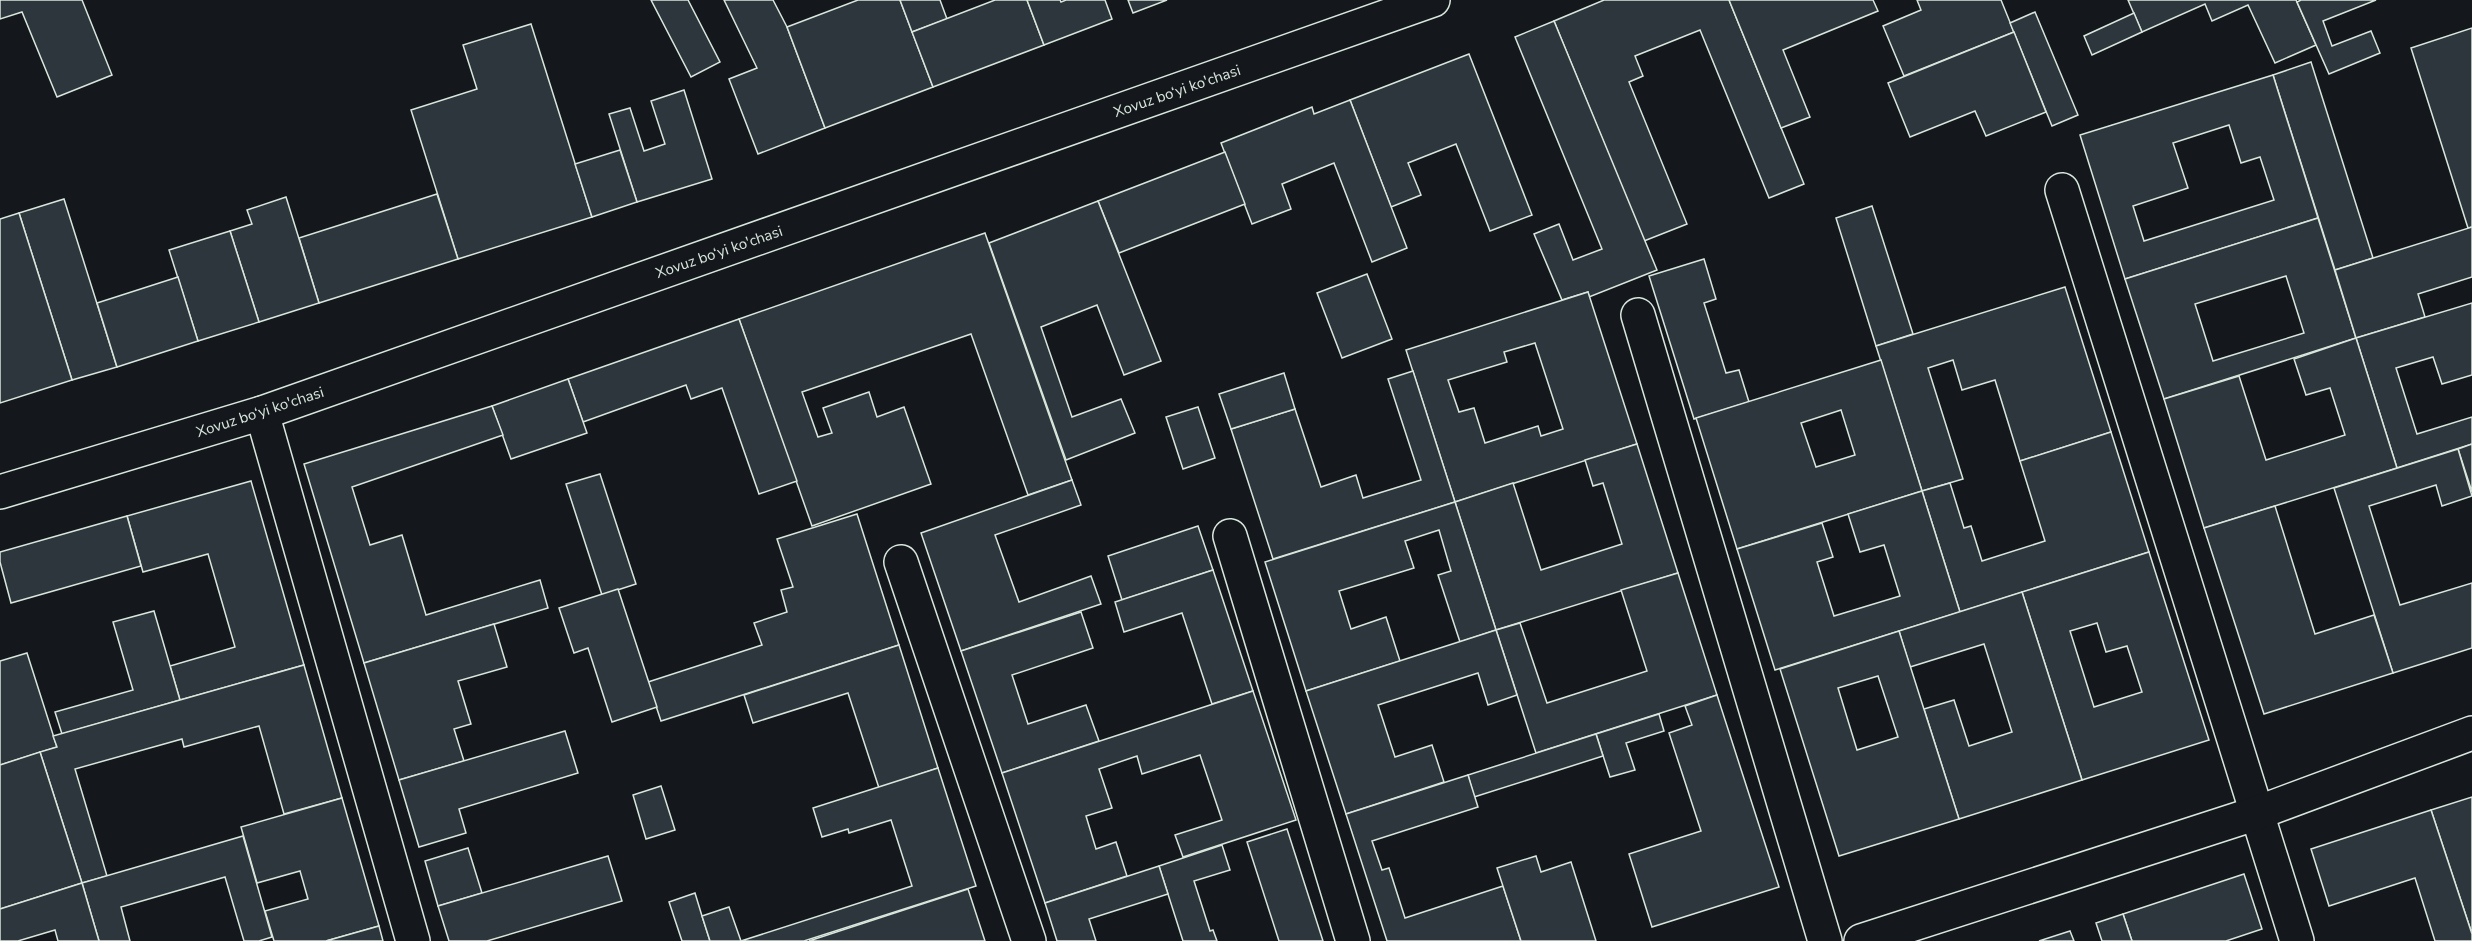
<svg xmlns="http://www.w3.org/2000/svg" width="2472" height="941" viewBox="0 0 2472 941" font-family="'Nunito Sans',sans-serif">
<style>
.building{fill:#2c363c;stroke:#d8e6dc;stroke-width:1.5;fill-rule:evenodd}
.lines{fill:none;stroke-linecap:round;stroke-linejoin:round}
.street-casing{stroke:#d8e6dc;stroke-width:36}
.secondary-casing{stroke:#d8e6dc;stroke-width:36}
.street{stroke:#14181c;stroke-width:33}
.secondary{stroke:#14181c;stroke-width:33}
.labels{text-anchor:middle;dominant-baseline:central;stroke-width:4.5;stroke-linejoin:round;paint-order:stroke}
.street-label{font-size:15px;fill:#d8e6dc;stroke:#14181c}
</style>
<rect width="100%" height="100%" fill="#14181c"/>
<!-- building -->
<g class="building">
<path d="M 0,0 L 82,0 L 112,75 L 57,97 L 22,12 L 0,19 Z"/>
<path d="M 651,0 L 688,0 L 720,62 L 691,77 Z"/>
<path d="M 724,0 L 773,0 L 787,27 L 825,128 L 758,154 L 729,79 L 757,68 Z"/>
<path d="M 858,0 L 900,0 L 933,87 L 825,128 L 787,27 Z"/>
<path d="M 900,0 L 940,0 L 947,19 L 912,32 Z"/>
<path d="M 995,0 L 1027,0 L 1044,45 L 933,87 L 912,32 Z"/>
<path d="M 1027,0 L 1060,0 L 1061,2 L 1066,0 L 1105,0 L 1112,19 L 1044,45 Z"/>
<path d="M 1128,0 L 1167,0 L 1133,13 Z"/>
<path d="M 1604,0 L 1729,0 L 1804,184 L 1769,198 L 1700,30 L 1635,56 L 1643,76 L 1629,82 L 1687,224 L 1644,241 L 1554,21 Z"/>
<path d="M 1729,0 L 1873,0 L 1878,11 L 1783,50 L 1810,117 L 1781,128 Z"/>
<path d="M 1917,0 L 2001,0 L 2014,32 L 1904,76 L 1883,26 L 1921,10 Z"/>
<path d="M 2128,0 L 2296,0 L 2316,45 L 2275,63 L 2248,5 L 2212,21 L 2205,4 L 2142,32 Z"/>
<path d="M 2301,0 L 2376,0 L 2323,21 L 2332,46 L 2371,31 L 2380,53 L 2329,74 L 2297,2 Z"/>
<path d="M 2035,12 L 2078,115 L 2052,126 L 2010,23 Z"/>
<path d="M 2134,13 L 2142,32 L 2092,55 L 2084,36 Z"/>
<path d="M 1554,21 L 1657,270 L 1589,297 L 1588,292 L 1562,300 L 1534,234 L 1559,224 L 1573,260 L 1602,249 L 1515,37 Z"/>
<path d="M 531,24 L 592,217 L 458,259 L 411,110 L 477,89 L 463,45 Z"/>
<path d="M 2472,28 L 2472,227 L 2468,228 L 2411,48 Z"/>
<path d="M 2014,32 L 2046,112 L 1986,136 L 1975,111 L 1910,137 L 1888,83 Z"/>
<path d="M 1469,54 L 1532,215 L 1490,231 L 1456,144 L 1408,163 L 1421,195 L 1391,207 L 1350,100 Z"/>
<path d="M 2311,62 L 2373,258 L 2335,270 L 2273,75 Z"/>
<path d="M 2273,75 L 2318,218 L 2125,279 L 2080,135 ZM 2229,125 L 2241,163 L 2260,157 L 2274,200 L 2144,241 L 2133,206 L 2188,188 L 2173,143 Z"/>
<path d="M 684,90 L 712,179 L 637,202 L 609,114 L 630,108 L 644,151 L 665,144 L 651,101 Z"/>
<path d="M 1350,100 L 1407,248 L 1372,262 L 1334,163 L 1282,184 L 1291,209 L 1252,224 L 1221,143 L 1312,107 L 1314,114 Z"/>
<path d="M 620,150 L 637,202 L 592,217 L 575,164 Z"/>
<path d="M 1225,152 L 1245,204 L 1119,253 L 1098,201 Z"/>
<path d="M 437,194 L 458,259 L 319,303 L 299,238 Z"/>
<path d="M 286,197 L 319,303 L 259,322 L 230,231 L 252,224 L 247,210 Z"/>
<path d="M 64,199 L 117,367 L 72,380 L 19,213 Z"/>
<path d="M 1098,201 L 1161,361 L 1124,375 L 1097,305 L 1041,327 L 1072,417 L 1121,399 L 1135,433 L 1066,460 L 989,243 Z"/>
<path d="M 1872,206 L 1913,334 L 1876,346 L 1836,218 Z"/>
<path d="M 19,213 L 72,380 L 0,403 L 0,219 Z"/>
<path d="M 2318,218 L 2356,338 L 2164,399 L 2125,279 ZM 2286,276 L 2304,333 L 2213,361 L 2195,304 Z"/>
<path d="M 2472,227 L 2472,277 L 2418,294 L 2425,317 L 2356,338 L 2335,270 Z"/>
<path d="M 230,231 L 259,322 L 198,341 L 169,250 Z"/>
<path d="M 985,233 L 1072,480 L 1028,495 L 971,334 L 802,392 L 818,437 L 832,433 L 823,408 L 869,392 L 877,417 L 904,407 L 931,484 L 812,526 L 739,319 Z"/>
<path d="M 1704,259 L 1716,299 L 1704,303 L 1726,373 L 1739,370 L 1749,402 L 1694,419 L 1649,276 Z"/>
<path d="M 1367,274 L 1392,339 L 1342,358 L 1317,293 Z"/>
<path d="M 178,277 L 198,341 L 117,367 L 97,303 Z"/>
<path d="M 2065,287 L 2111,432 L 2020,461 L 1995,380 L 1962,390 L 1953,360 L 1928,368 L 1963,479 L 1922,491 L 1876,346 Z"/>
<path d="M 1588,292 L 1637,444 L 1455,502 L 1406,350 ZM 1535,343 L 1563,429 L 1541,436 L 1538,426 L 1485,443 L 1474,408 L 1459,412 L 1448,380 L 1507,362 L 1504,352 Z"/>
<path d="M 2472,303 L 2472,375 L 2442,384 L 2433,357 L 2396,368 L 2417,434 L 2472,417 L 2472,444 L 2397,468 L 2356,338 Z"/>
<path d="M 739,319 L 797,481 L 759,494 L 722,388 L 691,399 L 686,385 L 583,422 L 568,379 Z"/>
<path d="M 2356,338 L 2397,468 L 2204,528 L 2164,399 L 2239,376 L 2266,460 L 2345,435 L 2330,388 L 2306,395 L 2294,359 Z"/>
<path d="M 1881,360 L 1922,491 L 1737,549 L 1696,418 ZM 1841,410 L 1855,455 L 1816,467 L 1801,423 Z"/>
<path d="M 1413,371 L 1455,502 L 1273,559 L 1231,429 L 1295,409 L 1321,487 L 1356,475 L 1363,498 L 1421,480 L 1388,379 Z"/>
<path d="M 1284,373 L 1295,409 L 1231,429 L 1219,394 Z"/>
<path d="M 568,379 L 587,433 L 511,459 L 492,406 Z"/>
<path d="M 492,406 L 503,435 L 352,487 L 370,545 L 402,535 L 426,615 L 540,580 L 548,608 L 364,663 L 304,464 Z"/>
<path d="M 1198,407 L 1215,458 L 1183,469 L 1166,417 Z"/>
<path d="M 2111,432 L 2149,552 L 1960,612 L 1922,491 L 1950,483 L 1964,528 L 1971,526 L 1982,561 L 2045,541 L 2020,461 Z"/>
<path d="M 1637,444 L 1678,573 L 1496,630 L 1455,502 L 1513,483 L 1541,570 L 1622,544 L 1603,483 L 1593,486 L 1585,460 Z"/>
<path d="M 2472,444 L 2472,492 L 2458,449 Z"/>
<path d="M 2458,449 L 2472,496 L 2442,506 L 2436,485 L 2369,506 L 2400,605 L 2472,583 L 2472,648 L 2393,673 L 2334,488 Z"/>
<path d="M 600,474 L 636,584 L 602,595 L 566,484 Z"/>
<path d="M 1072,480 L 1081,505 L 995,535 L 1019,602 L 1091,576 L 1101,604 L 961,651 L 921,533 Z"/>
<path d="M 251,481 L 304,665 L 180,700 L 170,666 L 235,647 L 208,554 L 143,572 L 127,516 Z"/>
<path d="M 1922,491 L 1960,612 L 1775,670 L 1737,549 L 1822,523 L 1833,557 L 1817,562 L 1834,616 L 1900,596 L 1884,545 L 1860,552 L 1848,514 Z"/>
<path d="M 1455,502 L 1496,630 L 1460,642 L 1438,575 L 1451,571 L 1439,530 L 1405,541 L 1414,568 L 1339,591 L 1351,629 L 1386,617 L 1400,661 L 1306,691 L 1265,562 Z"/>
<path d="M 2275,506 L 2315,634 L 2374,615 L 2393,673 L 2264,714 L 2204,528 Z"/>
<path d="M 857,514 L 899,645 L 661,721 L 648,682 L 762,645 L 754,623 L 787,612 L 781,590 L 793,587 L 777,539 Z"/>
<path d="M 127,516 L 141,566 L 11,603 L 0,562 L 0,552 Z"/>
<path d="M 1198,526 L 1213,570 L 1122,600 L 1108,556 Z"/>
<path d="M 2149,552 L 2209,740 L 2082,780 L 2022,592 ZM 2097,623 L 2106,652 L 2127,646 L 2142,692 L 2094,707 L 2070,631 Z"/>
<path d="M 1213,570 L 1253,691 L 1212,704 L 1182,613 L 1124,632 L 1115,602 Z"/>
<path d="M 1678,573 L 1717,695 L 1536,753 L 1496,630 L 1520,623 L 1547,703 L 1647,671 L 1621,590 Z"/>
<path d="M 618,589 L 657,707 L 612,722 L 588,648 L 574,653 L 559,608 Z"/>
<path d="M 2022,592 L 2082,780 L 1959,819 L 1924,709 L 1954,700 L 1969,746 L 2012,732 L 1984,644 L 1910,667 L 1899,631 Z"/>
<path d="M 154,611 L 180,700 L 62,734 L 55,712 L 133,690 L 113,622 Z"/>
<path d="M 1081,612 L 1093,648 L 1012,675 L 1028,724 L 1086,705 L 1099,741 L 1002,773 L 961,651 Z"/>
<path d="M 494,624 L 507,667 L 458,681 L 471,724 L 454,729 L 464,761 L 399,780 L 364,663 Z"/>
<path d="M 1496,630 L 1517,695 L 1488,705 L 1478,673 L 1378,705 L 1395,757 L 1432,745 L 1444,782 L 1346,814 L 1306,691 Z"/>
<path d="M 1899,631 L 1959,819 L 1839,856 L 1780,669 ZM 1878,676 L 1898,737 L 1857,750 L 1838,688 Z"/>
<path d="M 899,645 L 938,768 L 879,788 L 848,693 L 753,723 L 744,695 Z"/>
<path d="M 27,653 L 57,747 L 0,765 L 0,661 Z"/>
<path d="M 304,665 L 342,798 L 284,814 L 259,726 L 184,747 L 182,739 L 75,769 L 107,876 L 82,883 L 40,752 L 57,747 L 53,736 Z"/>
<path d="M 1253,691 L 1296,820 L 1183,857 L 1175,835 L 1222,820 L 1200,755 L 1142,774 L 1137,756 L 1099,769 L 1112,808 L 1086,816 L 1096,849 L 1116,842 L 1127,876 L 1045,903 L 1002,773 Z"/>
<path d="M 1717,695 L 1779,887 L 1652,927 L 1629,854 L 1701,831 L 1669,733 L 1692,725 L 1685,706 Z"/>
<path d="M 1659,714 L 1664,731 L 1626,743 L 1635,770 L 1610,777 L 1596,734 Z"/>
<path d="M 565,731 L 578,773 L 459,809 L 466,833 L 419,847 L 399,780 Z"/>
<path d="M 1596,734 L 1603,756 L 1474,797 L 1468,775 Z"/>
<path d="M 40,752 L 82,883 L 0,909 L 0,765 Z"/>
<path d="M 938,768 L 976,886 L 804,941 L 741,941 L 912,886 L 891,820 L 849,833 L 848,829 L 822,837 L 813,808 Z"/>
<path d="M 1468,775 L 1478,807 L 1372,841 L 1382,870 L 1389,868 L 1405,918 L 1503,886 L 1521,941 L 1387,941 L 1346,814 Z"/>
<path d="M 661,786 L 675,830 L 646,839 L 633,795 Z"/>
<path d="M 2472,797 L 2472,934 L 2431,810 Z"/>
<path d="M 342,798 L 379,926 L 326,941 L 274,941 L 265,911 L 308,899 L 300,871 L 257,883 L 241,827 Z"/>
<path d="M 2431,810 L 2472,934 L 2472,941 L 2435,941 L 2415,878 L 2329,906 L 2311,849 Z"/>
<path d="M 1287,829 L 1323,941 L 1279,941 L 1247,842 Z"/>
<path d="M 243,836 L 272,937 L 259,941 L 244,941 L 225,877 L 121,907 L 130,941 L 99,941 L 82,883 Z"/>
<path d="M 1222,845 L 1230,870 L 1194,881 L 1210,931 L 1213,930 L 1217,941 L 1183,941 L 1159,866 Z"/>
<path d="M 468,848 L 482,893 L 438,906 L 425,861 Z"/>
<path d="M 608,856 L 622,901 L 487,941 L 449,941 L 438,906 Z"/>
<path d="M 1536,856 L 1541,872 L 1571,862 L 1596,941 L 1521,941 L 1497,868 Z"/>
<path d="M 1159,866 L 1168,894 L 1089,919 L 1096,941 L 1057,941 L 1045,903 Z"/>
<path d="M 2244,874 L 2262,929 L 2226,941 L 2132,941 L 2123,914 Z"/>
<path d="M 82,883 L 99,941 L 58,941 L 55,930 L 18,941 L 0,941 L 0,909 Z"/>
<path d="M 968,889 L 985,941 L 809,941 Z"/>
<path d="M 695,893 L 702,916 L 710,941 L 682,941 L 669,902 Z"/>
<path d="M 729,907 L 741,941 L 710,941 L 702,916 Z"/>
<path d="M 2123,914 L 2132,941 L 2102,941 L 2096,923 Z"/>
<path d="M 379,926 L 383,941 L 326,941 Z"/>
<path d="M 2070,931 L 2074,941 L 2039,941 Z"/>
</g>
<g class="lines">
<defs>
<g id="street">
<path d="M 2062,190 L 2297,941"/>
<path d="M 1638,315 L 1825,941"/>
<path d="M 262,413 L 413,941"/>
<path d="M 1230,536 L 1353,941"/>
<path d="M 901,562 L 1029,941"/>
<path d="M 1861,941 L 2257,813 L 2472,733"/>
</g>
<path id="secondary" d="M 0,492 L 262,413 L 1433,0"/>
</defs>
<!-- street casing -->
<use href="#street" class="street-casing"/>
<!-- secondary casing -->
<use href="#secondary" class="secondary-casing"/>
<!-- street -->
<use href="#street" class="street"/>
<!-- secondary -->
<use href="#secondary" class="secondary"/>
</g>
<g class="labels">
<!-- street labels -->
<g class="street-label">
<text transform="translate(1177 91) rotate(-19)">Xovuz bo‘yi ko'chasi</text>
<text transform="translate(719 252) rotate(-19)">Xovuz bo‘yi ko'chasi</text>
<text transform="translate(260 412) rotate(-18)">Xovuz bo‘yi ko'chasi</text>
</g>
</g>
</svg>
